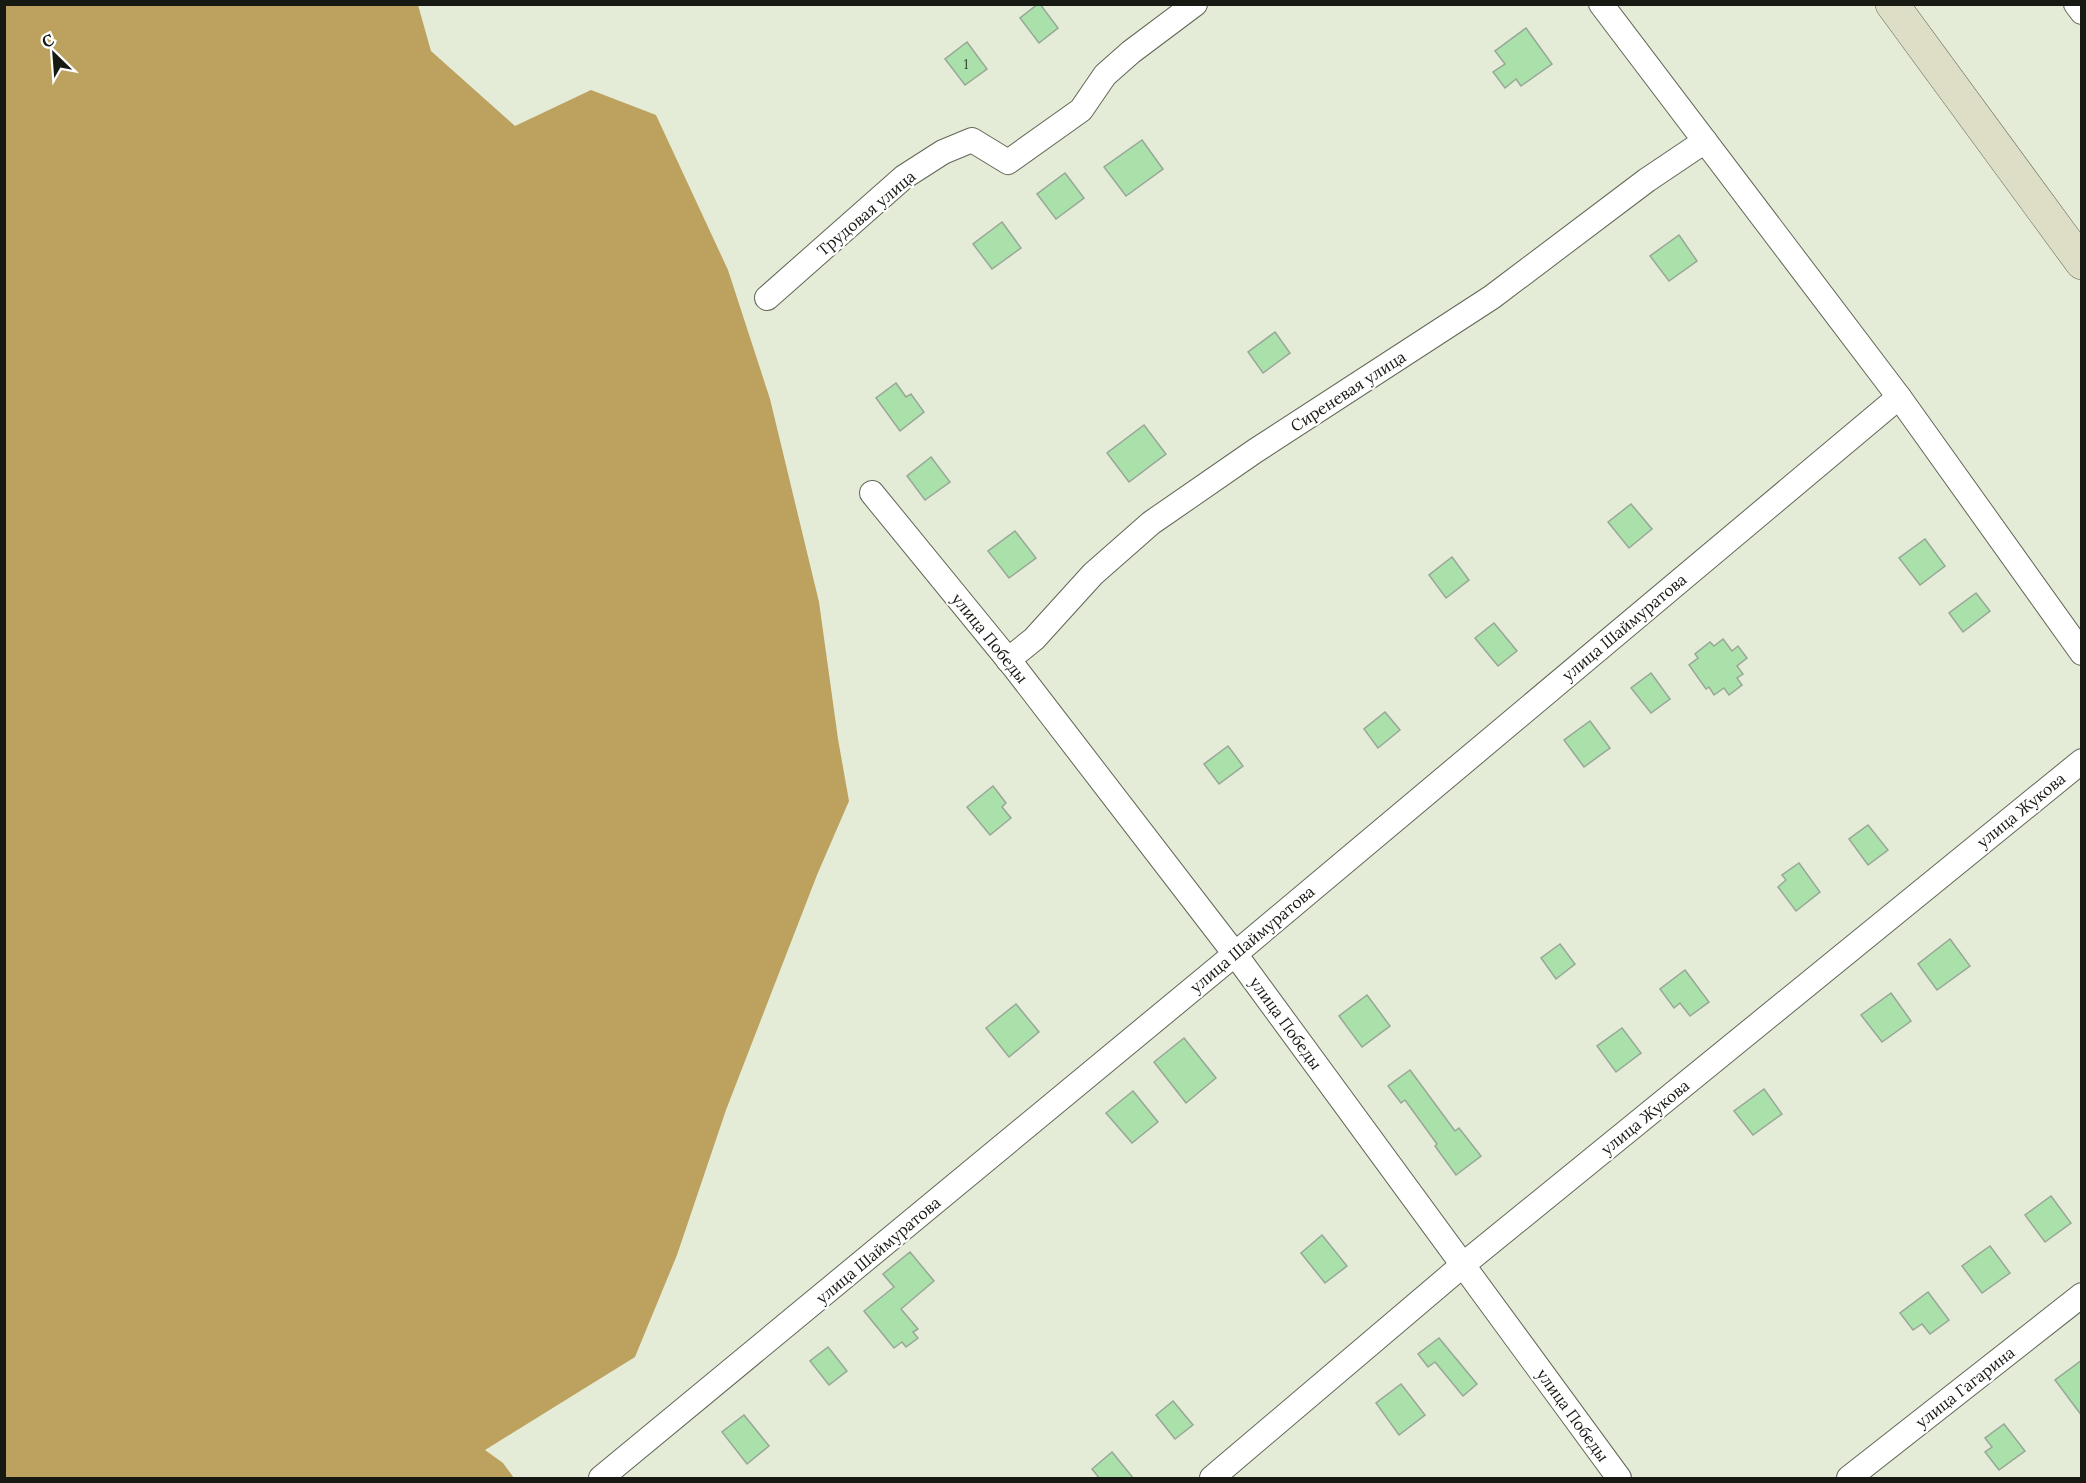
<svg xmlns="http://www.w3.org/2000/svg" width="2086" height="1483" viewBox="0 0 2086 1483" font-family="Lora,serif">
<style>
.forest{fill:#bca25e}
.building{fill:#aae0a9;stroke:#98a797;stroke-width:1.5}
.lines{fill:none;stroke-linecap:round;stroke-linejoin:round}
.street-casing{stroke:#606756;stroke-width:26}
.secondary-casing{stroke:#606756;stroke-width:34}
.street{stroke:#fff;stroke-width:24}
.secondary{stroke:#deddc6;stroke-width:33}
.labels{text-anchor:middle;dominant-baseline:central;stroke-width:4.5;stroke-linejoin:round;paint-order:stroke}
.number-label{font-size:14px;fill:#3c4c38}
.street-label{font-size:16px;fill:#171a13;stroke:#fff}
</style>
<rect width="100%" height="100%" fill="#e4ecd8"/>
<!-- forest -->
<path class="forest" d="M 5,4 L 418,5 L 431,51 L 515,126 L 591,90 L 656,115 L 728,270 L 770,399 L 819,602 L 838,739 L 849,801 L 817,875 L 726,1110 L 677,1255 L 635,1357 L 485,1450 L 503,1463 L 514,1478 L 5,1478 Z"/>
<!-- building -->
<g class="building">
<path d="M 1038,4 L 1040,4 L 1058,28 L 1039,43 L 1020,18 Z"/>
<path d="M 1526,28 L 1552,64 L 1521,86 L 1516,79 L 1505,88 L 1493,72 L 1505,64 L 1495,51 Z"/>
<path d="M 967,42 L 987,69 L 965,85 L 945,59 Z"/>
<path d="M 1142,140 L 1163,169 L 1126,196 L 1104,167 Z"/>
<path d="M 1065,173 L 1084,198 L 1056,219 L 1037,194 Z"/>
<path d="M 1002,222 L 1021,248 L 992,269 L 973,244 Z"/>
<path d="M 1679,235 L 1697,261 L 1669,281 L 1650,256 Z"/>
<path d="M 1275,332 L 1290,353 L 1263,373 L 1248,352 Z"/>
<path d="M 896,383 L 906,397 L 911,394 L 924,412 L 900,431 L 876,398 Z"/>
<path d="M 1144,425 L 1166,454 L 1129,482 L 1107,453 Z"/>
<path d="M 931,457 L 950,482 L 925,500 L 907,476 Z"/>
<path d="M 1631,504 L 1652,529 L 1629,548 L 1608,522 Z"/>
<path d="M 1015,531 L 1036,558 L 1009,578 L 988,551 Z"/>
<path d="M 1925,539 L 1945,566 L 1920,585 L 1899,558 Z"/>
<path d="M 1452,557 L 1469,580 L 1446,598 L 1429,575 Z"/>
<path d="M 1976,593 L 1990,611 L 1963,632 L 1949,613 Z"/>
<path d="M 1494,623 L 1517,651 L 1498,666 L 1475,638 Z"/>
<path d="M 1723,639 L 1732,651 L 1738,646 L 1747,658 L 1737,666 L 1743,674 L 1737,678 L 1742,685 L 1729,695 L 1724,688 L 1714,695 L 1709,687 L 1706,689 L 1689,665 L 1698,658 L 1695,654 L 1710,642 L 1714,646 Z"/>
<path d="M 1651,673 L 1670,699 L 1651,713 L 1631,688 Z"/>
<path d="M 1385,712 L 1400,730 L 1378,748 L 1364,729 Z"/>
<path d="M 1590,721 L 1610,748 L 1584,767 L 1564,740 Z"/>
<path d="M 1228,746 L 1243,766 L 1219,784 L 1204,764 Z"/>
<path d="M 993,786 L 1006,803 L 1002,807 L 1011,818 L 990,835 L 967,807 Z"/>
<path d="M 1868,825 L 1888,850 L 1868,865 L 1849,839 Z"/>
<path d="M 1799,863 L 1820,892 L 1796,911 L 1778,887 L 1786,880 L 1782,875 Z"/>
<path d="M 1950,939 L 1970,966 L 1937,990 L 1918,964 Z"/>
<path d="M 1560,944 L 1575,964 L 1556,979 L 1541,958 Z"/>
<path d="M 1685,970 L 1709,1002 L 1690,1016 L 1680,1003 L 1674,1008 L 1660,989 Z"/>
<path d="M 1891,993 L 1911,1021 L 1882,1042 L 1861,1015 Z"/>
<path d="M 1367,995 L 1390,1026 L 1362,1047 L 1339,1016 Z"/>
<path d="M 1016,1004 L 1039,1032 L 1009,1057 L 986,1028 Z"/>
<path d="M 1622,1028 L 1641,1053 L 1616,1072 L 1597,1046 Z"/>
<path d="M 1184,1038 L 1216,1078 L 1186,1103 L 1154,1062 Z"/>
<path d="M 1410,1070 L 1455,1131 L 1459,1128 L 1481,1156 L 1456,1175 L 1435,1146 L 1437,1144 L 1405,1100 L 1401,1103 L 1388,1086 Z"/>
<path d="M 1764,1089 L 1782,1114 L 1753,1135 L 1734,1111 Z"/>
<path d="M 1133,1091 L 1158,1122 L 1132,1143 L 1106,1113 Z"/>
<path d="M 2051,1196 L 2071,1223 L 2045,1242 L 2025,1215 Z"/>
<path d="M 1322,1235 L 1347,1266 L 1325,1283 L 1301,1253 Z"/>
<path d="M 1990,1246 L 2010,1273 L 1982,1293 L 1962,1266 Z"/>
<path d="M 910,1252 L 934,1281 L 901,1309 L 918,1329 L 913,1332 L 918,1338 L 906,1347 L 902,1342 L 894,1348 L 864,1311 L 894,1287 L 883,1274 Z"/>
<path d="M 1928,1292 L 1949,1320 L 1930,1334 L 1922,1324 L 1913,1330 L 1900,1313 Z"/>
<path d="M 1439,1338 L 1477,1384 L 1463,1396 L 1435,1362 L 1428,1367 L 1418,1354 Z"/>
<path d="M 828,1347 L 847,1371 L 829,1385 L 810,1361 Z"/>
<path d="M 2082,1360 L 2082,1416 L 2055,1380 Z"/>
<path d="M 1401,1384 L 1425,1415 L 1399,1435 L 1376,1403 Z"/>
<path d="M 1173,1401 L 1193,1425 L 1175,1439 L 1156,1415 Z"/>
<path d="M 744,1415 L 769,1446 L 747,1464 L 722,1432 Z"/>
<path d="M 2004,1424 L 2025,1451 L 1999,1470 L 1985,1452 L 1992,1447 L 1985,1438 Z"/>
<path d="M 1112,1452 L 1134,1479 L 1100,1479 L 1092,1469 Z"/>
</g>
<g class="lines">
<defs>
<g id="street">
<path d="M 1601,4 L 1899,397 L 2082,653"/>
<path d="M 2076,4 L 2082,12"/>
<path d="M 767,298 L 904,177 L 943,152 L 972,140 L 1008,162 L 1081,110 L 1105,75 L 1131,52 L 1195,4"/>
<path d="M 872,493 L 1015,668 L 1235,954 L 1619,1478"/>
<path d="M 1008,660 L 1034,639 L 1093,574 L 1151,523 L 1255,451 L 1492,297 L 1647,180 L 1705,141"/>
<path d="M 601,1478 L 1235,954 L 1899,397"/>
<path d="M 1212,1478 L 1464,1264 L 2082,761"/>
<path d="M 1849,1478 L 2082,1295"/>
</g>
<path id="secondary" d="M 1892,4 L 2082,263"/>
</defs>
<!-- street casing -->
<use href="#street" class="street-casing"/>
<!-- secondary casing -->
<use href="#secondary" class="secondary-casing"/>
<!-- street -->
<use href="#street" class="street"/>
<!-- secondary -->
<use href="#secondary" class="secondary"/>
</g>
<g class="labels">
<!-- number labels -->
<g class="number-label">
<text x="966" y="64">1</text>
</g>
<!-- street labels -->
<g class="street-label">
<text transform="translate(866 213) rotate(-40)">Трудовая улица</text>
<text transform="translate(1348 391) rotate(-33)">Сиреневая улица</text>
<text transform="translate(1624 627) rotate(-40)">улица Шаймуратова</text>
<text transform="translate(990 638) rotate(51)">улица Победы</text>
<text transform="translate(2021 810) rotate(-39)">улица Жукова</text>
<text transform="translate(1252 939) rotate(-40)">улица Шаймуратова</text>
<text transform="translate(1286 1023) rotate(54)">улица Победы</text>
<text transform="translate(1645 1117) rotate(-39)">улица Жукова</text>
<text transform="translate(878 1250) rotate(-40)">улица Шаймуратова</text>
<text transform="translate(1965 1387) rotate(-38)">улица Гагарина</text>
<text transform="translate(1573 1415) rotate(54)">улица Победы</text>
</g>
</g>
<!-- border -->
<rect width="2086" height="1483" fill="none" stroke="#171a13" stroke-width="12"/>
<!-- north arrow -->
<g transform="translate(54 54) rotate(335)" stroke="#ffffff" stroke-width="4.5" paint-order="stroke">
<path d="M0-4.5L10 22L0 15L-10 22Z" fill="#171a13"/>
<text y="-9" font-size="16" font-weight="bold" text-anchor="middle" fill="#171a13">С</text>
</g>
</svg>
